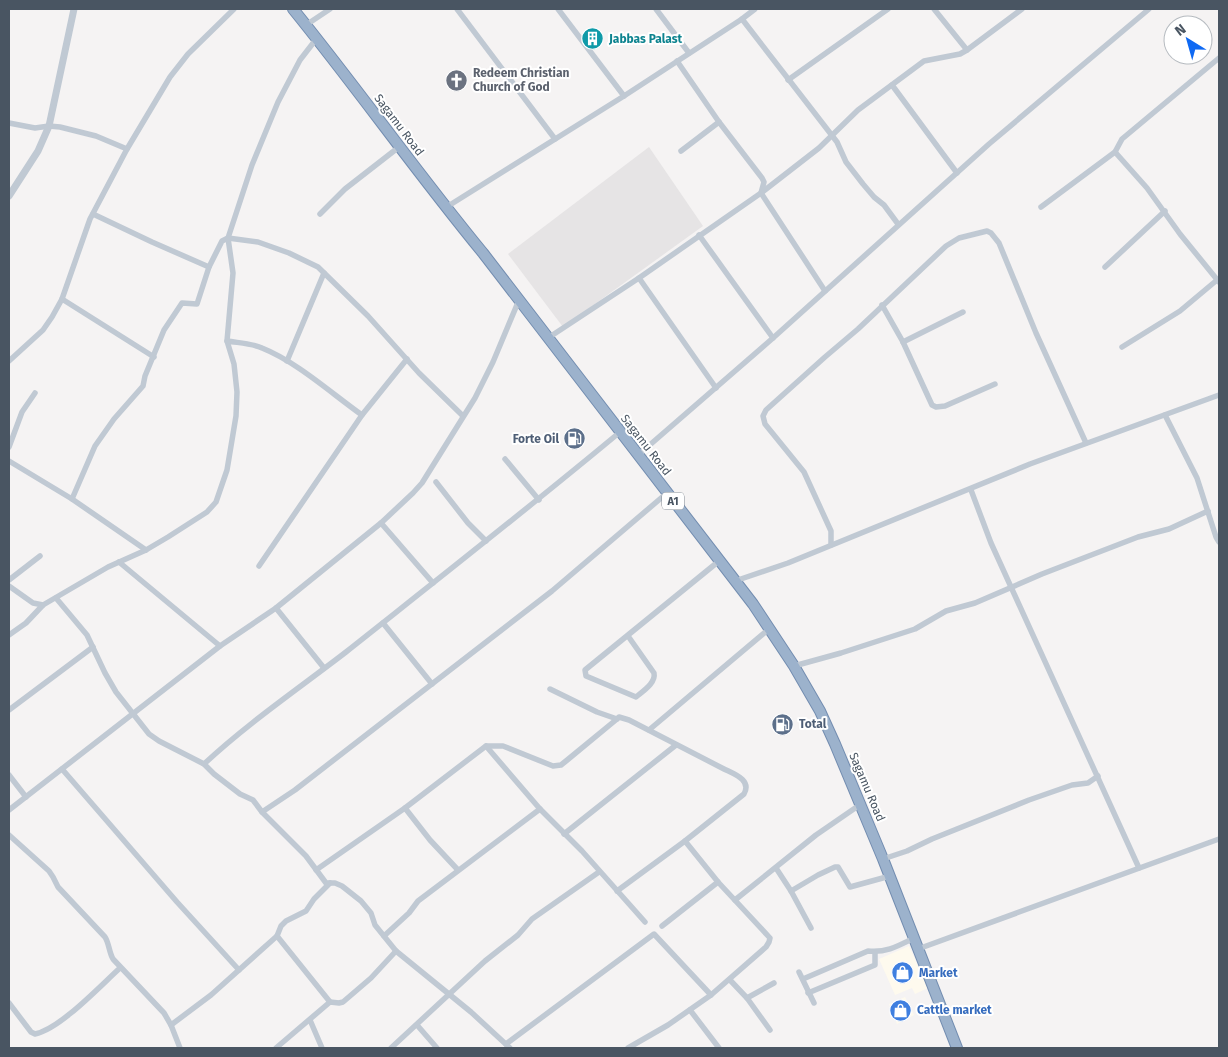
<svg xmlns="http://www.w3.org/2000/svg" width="1228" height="1057" viewBox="0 0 1228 1057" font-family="'Fira Sans',sans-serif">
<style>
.commercial{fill:#fefaee}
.education{fill:#e6e4e5}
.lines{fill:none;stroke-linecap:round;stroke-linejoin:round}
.trunk-casing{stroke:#738db0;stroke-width:12}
.minor{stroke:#c0c9d3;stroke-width:5.5}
.tertiary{stroke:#c0c9d3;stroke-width:7}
.trunk{stroke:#9cb2cc;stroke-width:10}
.labels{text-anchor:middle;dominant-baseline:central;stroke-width:4;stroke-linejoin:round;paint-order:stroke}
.shield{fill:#fff;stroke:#808891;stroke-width:1}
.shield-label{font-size:11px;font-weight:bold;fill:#495562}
.culture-label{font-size:12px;font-weight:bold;fill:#0d838f;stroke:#fff;text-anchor:start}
.worship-label{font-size:12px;font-weight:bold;fill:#5b616d;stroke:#fff;text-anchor:start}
.street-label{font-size:12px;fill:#495562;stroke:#fff}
.service-label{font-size:12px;font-weight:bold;fill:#4e5e75;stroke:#fff;text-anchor:end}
.shop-label{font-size:12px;font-weight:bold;fill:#366cbe;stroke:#fff;text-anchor:start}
</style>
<rect width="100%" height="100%" fill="#f5f3f3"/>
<!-- commercial -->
<g class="commercial">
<path d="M 909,946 L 928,988 L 915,994 L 912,988 L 895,995 L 879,959 Z"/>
<path d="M 905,997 L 914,1015 L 897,1024 L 889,1004 Z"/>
</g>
<!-- education -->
<path class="education" d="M 649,147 L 703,226 L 563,327 L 508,254 Z"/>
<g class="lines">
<defs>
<path id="trunk" d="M 293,9 C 358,89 417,173 483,253 L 753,604 L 794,666 L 820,711 L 835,744 L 883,859 L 957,1048"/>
</defs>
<!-- trunk casing -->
<use href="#trunk" class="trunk-casing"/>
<!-- minor -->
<g class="minor">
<path d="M 457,9 L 555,139"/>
<path d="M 558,9 L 624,96"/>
<path d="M 656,9 L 689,53"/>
<path d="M 934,9 L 967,50"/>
<path d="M 742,19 L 837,142 L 846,162 L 863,184 L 874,197 L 884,205 L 898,224"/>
<path d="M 306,25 L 330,9"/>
<path d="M 677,61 L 719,122 L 762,178 L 764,182 L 761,193 L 825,291"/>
<path d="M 788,80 L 888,9"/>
<path d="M 892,85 L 957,173"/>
<path d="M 9,123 L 35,128 L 49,126 L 60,127 L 96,136 L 127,149"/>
<path d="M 681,151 L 719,122"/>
<path d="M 1115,152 L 1147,188 L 1180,234 L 1219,282"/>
<path d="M 1041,207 L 1115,152 L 1122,139 L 1219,58"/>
<path d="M 445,208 L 624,96 L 742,19 L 755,9"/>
<path d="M 93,214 L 152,242 L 209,267"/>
<path d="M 320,214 L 345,189 L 399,147"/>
<path d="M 699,235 L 773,338"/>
<path d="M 1105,267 L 1165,211"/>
<path d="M 639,278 L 716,388"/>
<path d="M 62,299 L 154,357"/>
<path d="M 882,305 L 903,342 L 932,405 L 936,407 L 945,406 L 995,384"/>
<path d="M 548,338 L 639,278 L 761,193 L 819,148 L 858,110 L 924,61 L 960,54 L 967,50 L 1022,9"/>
<path d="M 227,341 C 239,343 251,343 262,348 C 297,362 331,393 362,415"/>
<path d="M 903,342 L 963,312"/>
<path d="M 1122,347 L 1180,311 L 1217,280"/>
<path d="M 9,361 L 43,330 L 52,317 L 62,299 L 90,219 L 127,149 L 170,77 L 188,54 L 234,9"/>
<path d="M 287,361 L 324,273"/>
<path d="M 1165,415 L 1197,478 L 1216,537 L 1219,542"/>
<path d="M 9,447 L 22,412 L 35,393"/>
<path d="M 637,456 L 773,338 L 989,144 L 1149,9"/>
<path d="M 505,459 L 539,500"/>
<path d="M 9,461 L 72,499 L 146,550"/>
<path d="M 436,482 L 468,523 L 486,541"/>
<path d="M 971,490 L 991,543 L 1139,868"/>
<path d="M 72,499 L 95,446 L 114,419 L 143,386 L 145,376 L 164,330 L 182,303 L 197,304 L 209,267 L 222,241 L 228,238 L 258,242 L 289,253 L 318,267 L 368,316 L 419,373 L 463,416"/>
<path d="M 381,523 L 433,583"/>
<path d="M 831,545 L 831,531 L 804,472 L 765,424 L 763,416 L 766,410 L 825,357 L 858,329 L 946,246 L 959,238 L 987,231 L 991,233 L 999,243 L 1036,333 L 1086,443"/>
<path d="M 119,562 L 220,646"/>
<path d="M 259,566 L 362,415 L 407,359"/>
<path d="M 9,580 L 40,556"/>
<path d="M 735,581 L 788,563 L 1030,464 L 1219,395"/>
<path d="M 9,586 L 33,603 L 43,605"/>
<path d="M 56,598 L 87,635 L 105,673 L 116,692 L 149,734 L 159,741 L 204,764 L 214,774 L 240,794 L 253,800 L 262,812 L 306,856 L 326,883 L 335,883 L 342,886 L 361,901 L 371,913 L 375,925 L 396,951 L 471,1012 L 510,1048"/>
<path d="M 276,608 L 324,668"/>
<path d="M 383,623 L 432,684"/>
<path d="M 9,635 L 26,623 L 43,605 L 108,567 L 146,550 L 168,537 L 207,512 L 216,502 L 227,470 L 236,416 L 237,392 L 234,364 L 227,341 L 233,273 L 228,238 L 252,165 L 278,102 L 300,60 L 317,38"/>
<path d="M 628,636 L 654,673 C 656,683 643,691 636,697 L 586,676 L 585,670 L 719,561"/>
<path d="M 794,666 L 841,653 L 915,629 L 946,611 L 975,603 L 1042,574 L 1138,537 L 1169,529 L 1208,511"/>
<path d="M 550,689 L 597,712 L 617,719 L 619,717 L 629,720 L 724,769 C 734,774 752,780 744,794 L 685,841 L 617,891"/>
<path d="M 9,710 L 93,647"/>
<path d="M 649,730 L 769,629"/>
<path d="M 486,746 L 540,809 L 582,851 L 645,922"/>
<path d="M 204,764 C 248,723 298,689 346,652 C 438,579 530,507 620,432"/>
<path d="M 62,769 L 177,902 L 239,970"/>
<path d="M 9,775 L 26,797"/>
<path d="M 405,808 L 430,840 L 458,870"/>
<path d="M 9,810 L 220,646 L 276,608 L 381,523 L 413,493 L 422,483 L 475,398 L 493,362 L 519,300"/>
<path d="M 262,812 L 295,790 L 552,591 L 667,493"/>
<path d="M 564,834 L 676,745"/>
<path d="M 9,835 L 49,871 L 53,877 L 58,887 L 105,937 C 109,943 109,952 113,959 L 164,1013 L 171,1025 L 180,1048"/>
<path d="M 883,859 L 907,851 L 932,839 L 1029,800 L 1072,785 L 1088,783 L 1098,776"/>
<path d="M 776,868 L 791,891 L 811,928"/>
<path d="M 316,870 L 405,808 L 486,746 L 503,746 L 553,766 L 561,765 L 566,761 L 617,719"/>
<path d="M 791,891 L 818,875 L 835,867 L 838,867 L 850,887 L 890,876"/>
<path d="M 735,900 L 816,835 L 861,804"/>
<path d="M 662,926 L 718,882"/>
<path d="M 277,936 L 330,1002"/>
<path d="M 384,936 L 409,913 L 418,901 L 540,809"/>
<path d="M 918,949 L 1219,839"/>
<path d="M 799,972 L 814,1003"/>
<path d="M 803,979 L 868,951 C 886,953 898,946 914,938"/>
<path d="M 730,980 L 747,998 L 770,1030"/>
<path d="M 808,993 L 875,965 L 875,953"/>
<path d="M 747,998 L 774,983"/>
<path d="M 9,1003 L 31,1032 L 35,1034 C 60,1029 100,986 120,968"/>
<path d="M 690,1010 L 719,1048"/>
<path d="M 310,1020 L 322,1048"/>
<path d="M 171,1025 L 211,995 L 277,936 L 281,926 L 286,921 L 306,911 L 314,899 L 330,883"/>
<path d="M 417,1025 L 437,1048"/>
<path d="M 506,1044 L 654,934 L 711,995"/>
<path d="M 276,1048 L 330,1002 L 339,1003 L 343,1002 L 371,978 L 396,951"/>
<path d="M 391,1048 L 485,961 L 518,935 L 532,919 L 599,872"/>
<path d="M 628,1048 L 668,1025 L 711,995 L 766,947 L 769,942 L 770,938 L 718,882 L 685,841"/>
</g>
<!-- tertiary -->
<path class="tertiary" d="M 9,196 L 38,151 L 49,126 L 74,9"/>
<!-- trunk -->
<use href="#trunk" class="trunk"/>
</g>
<!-- icons -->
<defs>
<symbol id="building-disc" viewBox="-11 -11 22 22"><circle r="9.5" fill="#0f9aa8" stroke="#fff"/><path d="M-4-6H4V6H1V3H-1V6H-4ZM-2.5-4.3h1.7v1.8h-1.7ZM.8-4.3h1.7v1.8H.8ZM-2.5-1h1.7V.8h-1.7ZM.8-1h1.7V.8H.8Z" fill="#fff"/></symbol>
<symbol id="church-disc" viewBox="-11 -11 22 22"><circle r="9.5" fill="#6b7280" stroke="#fff"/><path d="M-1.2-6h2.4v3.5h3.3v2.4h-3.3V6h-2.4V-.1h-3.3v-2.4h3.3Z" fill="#fff"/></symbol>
<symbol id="fuel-disc" viewBox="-11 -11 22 22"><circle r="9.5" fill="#5c6f8a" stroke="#fff"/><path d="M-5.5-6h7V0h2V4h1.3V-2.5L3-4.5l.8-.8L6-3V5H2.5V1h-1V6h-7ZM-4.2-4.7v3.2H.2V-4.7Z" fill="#fff"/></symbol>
<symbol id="shop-disc" viewBox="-11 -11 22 22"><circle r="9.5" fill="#3f7fe0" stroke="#fff"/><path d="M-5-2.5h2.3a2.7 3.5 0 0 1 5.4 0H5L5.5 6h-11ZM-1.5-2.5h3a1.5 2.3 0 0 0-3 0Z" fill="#fff"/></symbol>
</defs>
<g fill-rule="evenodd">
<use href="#building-disc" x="580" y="26" width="25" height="25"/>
<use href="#church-disc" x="444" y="68" width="25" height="25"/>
<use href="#fuel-disc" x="562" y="426" width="25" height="25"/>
<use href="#fuel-disc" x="770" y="712" width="25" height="25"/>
<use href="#shop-disc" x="890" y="960" width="25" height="25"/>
<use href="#shop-disc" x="888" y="998" width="25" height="25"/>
</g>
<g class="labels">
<!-- shield labels -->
<rect class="shield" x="662" y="492.5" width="22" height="17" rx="4"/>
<g class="shield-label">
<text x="673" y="501">A1</text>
</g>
<!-- culture labels -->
<g class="culture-label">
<text x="609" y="39">Jabbas Palast</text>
</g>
<!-- worship labels -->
<g class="worship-label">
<text x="473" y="73">Redeem Christian<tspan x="473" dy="14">Church of God</tspan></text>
</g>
<!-- street labels -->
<g class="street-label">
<text transform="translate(399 125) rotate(53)">Sagamu Road</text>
<text transform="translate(646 445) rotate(52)">Sagamu Road</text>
<text transform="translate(867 787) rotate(67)">Sagamu Road</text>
</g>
<!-- service labels -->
<g class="service-label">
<text x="559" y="439">Forte Oil</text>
<text x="799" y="724" text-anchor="start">Total</text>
</g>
<!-- shop labels -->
<g class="shop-label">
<text x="919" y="973">Market</text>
<text x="917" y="1010">Cattle market</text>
</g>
</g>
<!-- border -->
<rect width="1228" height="1057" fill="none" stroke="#495562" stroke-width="20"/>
<!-- north arrow -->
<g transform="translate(1188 40) rotate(323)"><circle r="24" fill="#ffffff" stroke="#b6bbc0"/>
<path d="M0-4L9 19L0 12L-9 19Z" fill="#0f69f3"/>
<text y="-8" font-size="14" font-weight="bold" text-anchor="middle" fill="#495562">N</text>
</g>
</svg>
